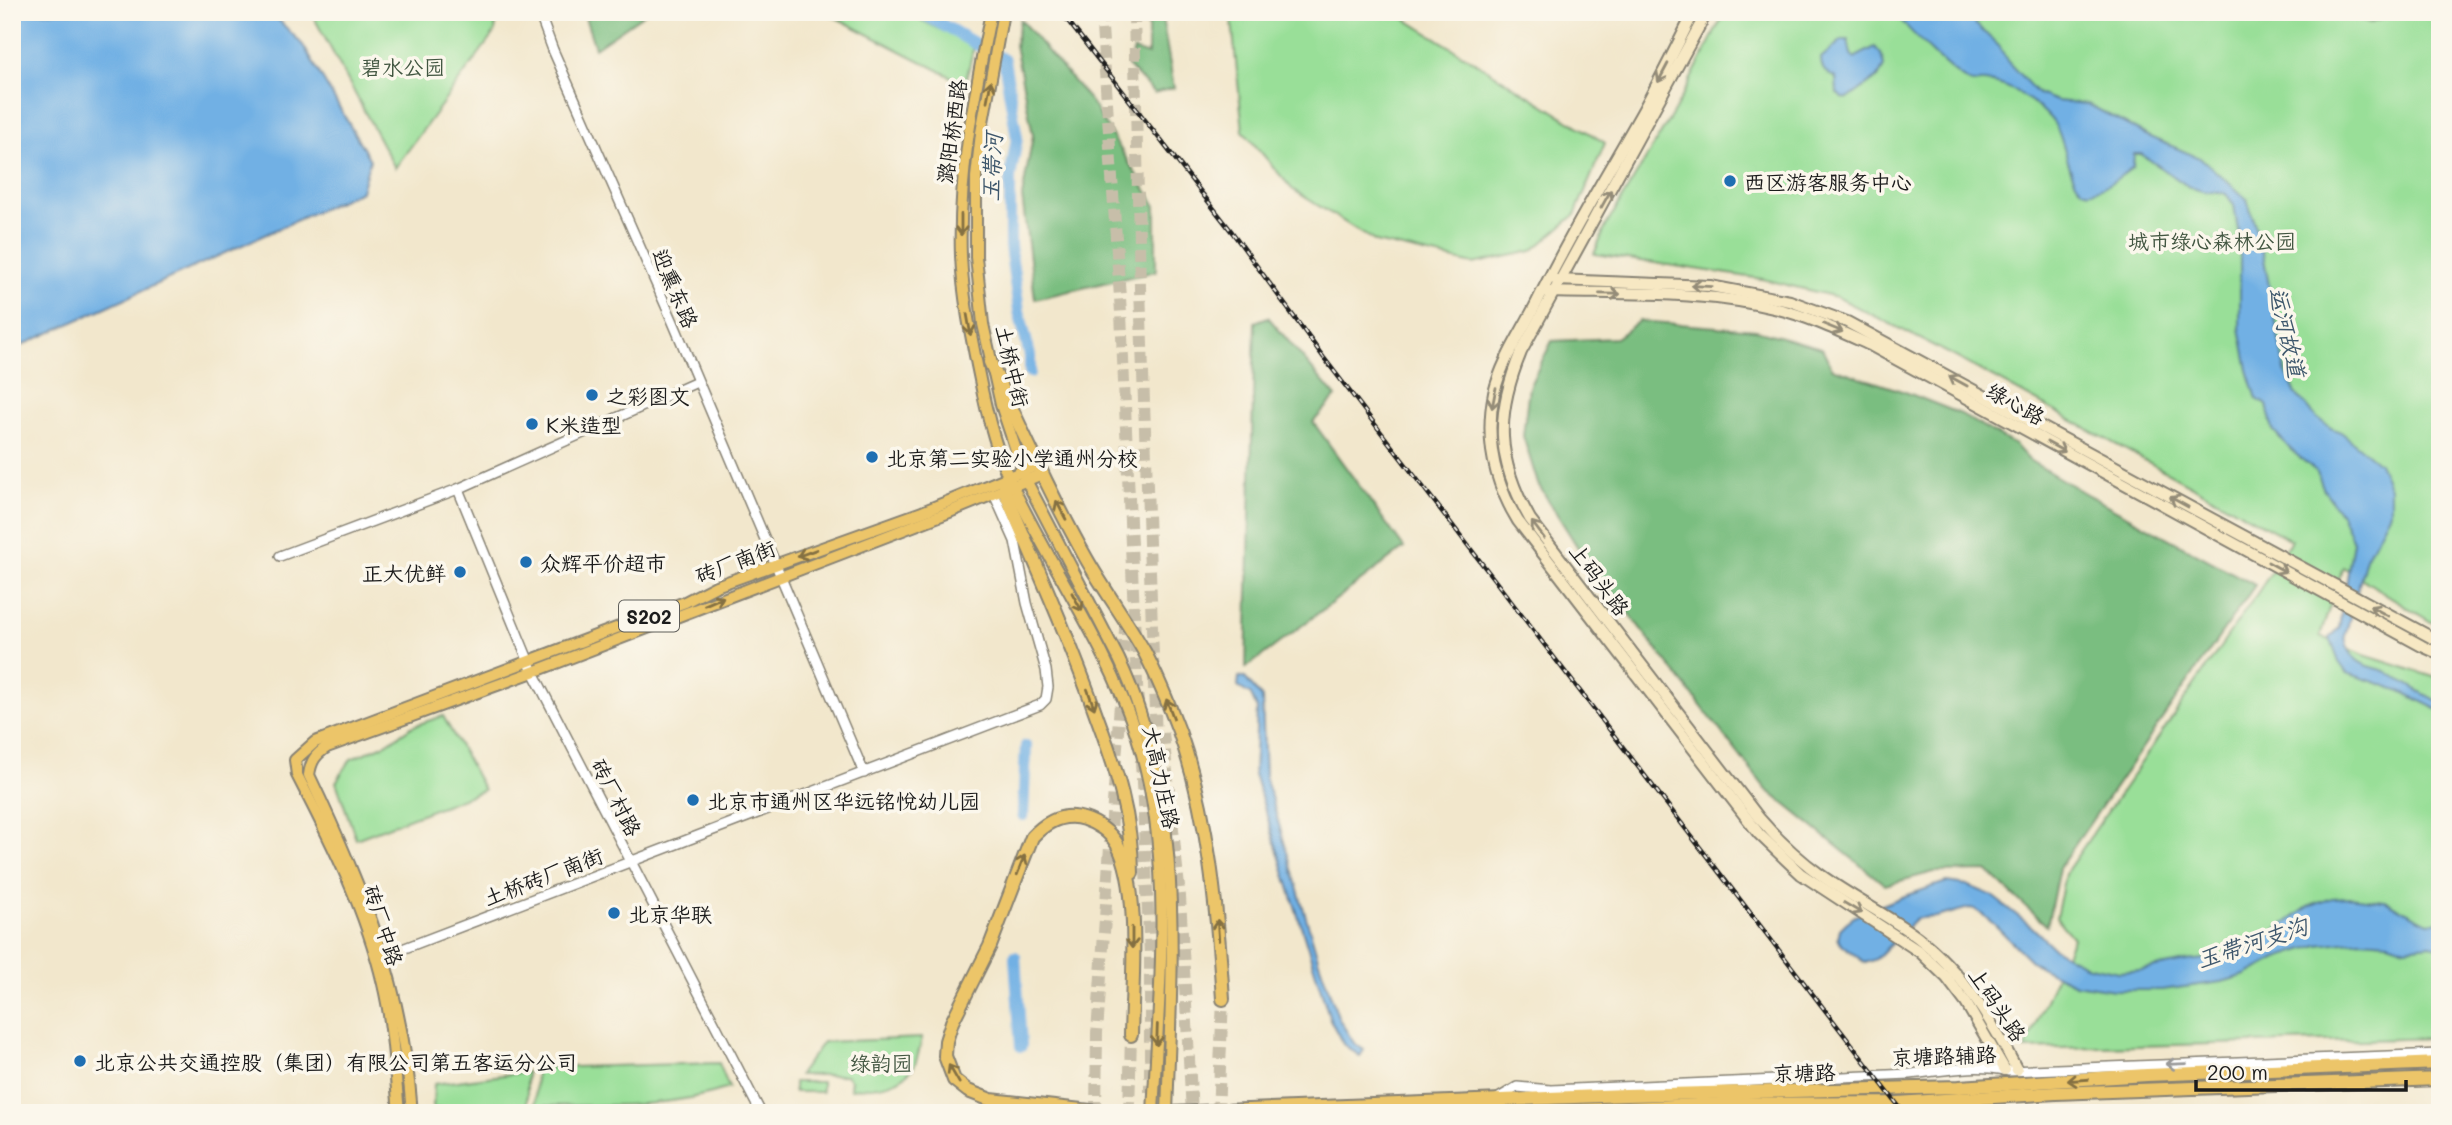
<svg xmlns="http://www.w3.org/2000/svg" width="2452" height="1125" viewBox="0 0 2452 1125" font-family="Mali,'LXGW WenKai TC',sans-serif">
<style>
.green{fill:#99df98;stroke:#5a7e5a;stroke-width:2}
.forest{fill:#7abe80;stroke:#4b6d4e;stroke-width:2}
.water{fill:#71b0e4;stroke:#466680;stroke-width:2}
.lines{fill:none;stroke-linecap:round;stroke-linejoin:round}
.river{stroke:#71b0e4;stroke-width:12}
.motorway-tunnel{stroke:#c7bea9;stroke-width:12;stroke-dasharray:12 6;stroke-linecap:butt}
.tertiary-casing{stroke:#878274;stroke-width:12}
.secondary-casing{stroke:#878274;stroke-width:14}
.primary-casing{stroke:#878274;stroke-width:14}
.trunk-casing{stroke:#878274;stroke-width:16}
.motorway-casing{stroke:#878274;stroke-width:16}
.tertiary{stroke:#fff;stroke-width:9}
.secondary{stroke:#f7e8c3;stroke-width:10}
.primary{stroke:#ecc569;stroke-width:10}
.trunk{stroke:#ecc569;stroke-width:12}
.motorway{stroke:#ecc569;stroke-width:12}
.rail-casing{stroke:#1c1c1c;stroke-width:4.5}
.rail{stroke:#fbf7ec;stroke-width:2;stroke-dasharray:5;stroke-linecap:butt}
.oneway{stroke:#948c78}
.oneway2{stroke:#847042}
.oneway3{stroke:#999}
.poi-dot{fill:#1f6fb2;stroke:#fbf7ec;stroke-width:2.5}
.labels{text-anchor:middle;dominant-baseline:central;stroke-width:7;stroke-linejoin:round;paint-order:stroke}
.shield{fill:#fbf7ec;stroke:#5f5e5a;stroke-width:2}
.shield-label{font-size:19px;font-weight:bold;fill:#1c1c1c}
.park-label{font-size:21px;fill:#425641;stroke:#fbf7ec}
.street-label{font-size:21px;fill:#1c1c1c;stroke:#fbf7ec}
.poi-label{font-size:21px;fill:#1c1c1c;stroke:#fbf7ec;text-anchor:start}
.water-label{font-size:23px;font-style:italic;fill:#3e576c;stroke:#fbf7ec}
</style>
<rect width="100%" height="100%" fill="#fbf7ec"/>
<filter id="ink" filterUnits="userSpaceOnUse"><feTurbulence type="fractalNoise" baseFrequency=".0143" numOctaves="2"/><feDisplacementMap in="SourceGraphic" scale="14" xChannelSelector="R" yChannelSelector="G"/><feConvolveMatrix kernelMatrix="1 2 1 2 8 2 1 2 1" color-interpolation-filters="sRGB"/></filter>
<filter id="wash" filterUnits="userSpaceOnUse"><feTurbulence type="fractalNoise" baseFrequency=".00686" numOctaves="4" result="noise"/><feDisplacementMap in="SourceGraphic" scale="28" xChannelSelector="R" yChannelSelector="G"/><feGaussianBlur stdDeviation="1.57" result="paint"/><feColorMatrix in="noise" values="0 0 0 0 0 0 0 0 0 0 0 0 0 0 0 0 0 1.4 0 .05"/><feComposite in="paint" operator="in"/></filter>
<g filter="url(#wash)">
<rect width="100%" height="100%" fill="#f2e7cc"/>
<!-- green -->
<g class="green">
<path d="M 311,12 L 469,12 L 472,20 L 496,22 L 495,32 L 395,168 Z"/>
<path d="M 825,12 L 905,12 L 974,46 L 965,84 Z"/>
<path d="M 1231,12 L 1394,12 L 1605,143 L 1575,215 L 1532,251 L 1473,264 L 1376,242 L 1292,189 L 1243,131 Z"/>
<path d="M 1725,12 L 2440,12 L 2440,623 L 2431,622 L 2343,567 L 2320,636 L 2364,655 L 2440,679 L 2440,1038 L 2025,1049 L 2073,938 L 2056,918 L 2065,874 L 2267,579 L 2291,540 L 1952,355 L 1837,297 L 1762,279 L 1594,254 L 1607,224 L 1676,108 Z"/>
<path d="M 443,716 L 484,790 L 356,839 L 336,782 L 351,759 L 386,744 L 413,726 Z"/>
<path d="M 922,1038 C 920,1046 918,1058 914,1066 C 901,1087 872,1087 850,1089 L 851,1080 L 846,1075 L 799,1075 L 823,1042 Z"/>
<path d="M 719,1063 L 729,1088 C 667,1109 599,1105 535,1106 L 536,1068 Z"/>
<path d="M 527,1072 L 527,1107 L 433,1109 L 434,1084 Z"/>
<rect x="794" y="1082" width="28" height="10"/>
</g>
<!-- forest -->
<g class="forest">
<path d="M 586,12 L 647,12 L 595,48 L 584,14 Z"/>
<path d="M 1116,12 L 1161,12 L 1174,88 L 1154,93 L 1128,66 L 1134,50 L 1148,55 L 1148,25 L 1122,17 Z"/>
<path d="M 2350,12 L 2399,12 L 2369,24 Z"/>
<path d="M 1020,19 L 1091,102 L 1156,206 L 1156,271 L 1035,299 L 1022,197 L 1033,135 L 1015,45 Z"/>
<path d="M 1268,317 L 1336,397 L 1313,422 L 1404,548 L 1246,668 L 1255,322 Z"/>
<path d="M 1639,321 L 1756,330 L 1822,348 L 1832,368 L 1908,393 L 1961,414 L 2015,445 L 2029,460 L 2088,495 L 2255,585 L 2059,868 L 2047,926 L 1987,871 L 1934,872 L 1885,885 L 1766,789 L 1580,551 L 1538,484 L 1523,436 L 1529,387 L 1552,341 L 1616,338 Z"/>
</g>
<!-- water -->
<g class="water">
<path d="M 12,12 L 271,12 L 303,45 L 370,160 L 361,191 L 12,350 Z"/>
<path d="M 1894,12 L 1963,12 L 2000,47 L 2007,61 L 2038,94 L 2057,101 L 2088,104 L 2146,135 L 2202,159 L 2247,199 L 2262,248 L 2285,371 L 2296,394 L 2317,418 L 2331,428 L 2341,432 L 2379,463 L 2390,488 L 2390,512 L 2366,558 L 2345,636 C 2346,645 2350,654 2357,660 C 2366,668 2377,667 2387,672 C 2405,682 2421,694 2440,702 L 2440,711 L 2398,690 L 2347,673 L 2339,662 L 2330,638 L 2339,628 L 2353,541 L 2341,514 L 2324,490 L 2317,472 L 2291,450 L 2273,430 L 2267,405 L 2257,399 L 2248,370 L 2240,328 L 2240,242 L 2234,205 L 2226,194 L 2202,191 L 2189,187 L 2141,154 L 2134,154 L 2133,167 C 2124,174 2097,195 2086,191 C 2069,186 2065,139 2055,125 C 2052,119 2046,114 2041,109 C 2024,95 2006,83 1984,82 C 1980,81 1977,83 1973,83 C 1958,81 1905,26 1894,12 Z"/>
<path d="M 1842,40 L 1848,40 L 1851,54 L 1854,58 L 1875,47 L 1881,54 L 1884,66 L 1878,77 L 1848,99 L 1842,98 L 1837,93 L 1836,78 C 1826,73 1821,71 1821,58 Z"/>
<path d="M 1239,677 L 1245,678 L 1262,698 L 1265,776 L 1319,962 L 1339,1019 L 1354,1043 L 1364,1050 L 1360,1056 L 1343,1044 L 1330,1019 L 1254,774 L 1257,709 L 1251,695 L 1238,687 Z"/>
<path d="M 1946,882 L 1967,885 L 1991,895 L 2032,927 L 2054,948 L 2073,959 L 2085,965 L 2119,972 L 2141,970 L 2185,961 L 2225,957 L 2265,938 L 2308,907 L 2332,898 L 2349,897 L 2385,901 L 2428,923 L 2440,921 L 2440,947 L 2429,945 L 2406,948 L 2388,942 L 2361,940 L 2318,945 L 2277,958 L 2246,975 L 2222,982 L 2162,990 L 2114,990 L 2075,984 L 2040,967 L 2030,960 L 1995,925 L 1975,909 L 1969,908 L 1937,917 L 1917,918 L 1876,959 L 1865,963 L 1841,944 L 1838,938 L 1840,929 L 1846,923 L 1855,916 L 1902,897 Z"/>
</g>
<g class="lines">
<!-- river -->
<g class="river">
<path d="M 920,12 L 1004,60 L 1017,138 L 1010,178 L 1010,246 L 1019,311 L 1030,356 L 1030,372"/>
<path d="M 1023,815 L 1026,746"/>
<path d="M 1015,957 L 1021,1046"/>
</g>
</g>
</g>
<g filter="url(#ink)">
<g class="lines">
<!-- motorway-tunnel -->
<g class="motorway-tunnel">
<path d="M 1101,12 L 1121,313 L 1138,707"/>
<path d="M 1134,12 L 1140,288 L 1157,769"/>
<path d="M 1122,671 L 1126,616"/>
<path d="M 1163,733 L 1180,897 L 1192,1113"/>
<path d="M 1141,760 L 1150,956 L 1150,1092"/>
<path d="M 1162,1026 L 1163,1091"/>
<path d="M 1096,1113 L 1097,1033 L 1121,689"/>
<path d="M 1129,1113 L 1131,1035"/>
<path d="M 1218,1113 L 1223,999"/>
</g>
<defs>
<g id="tertiary">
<path d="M 542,12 L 540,15 L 553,50 L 673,322 L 864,773"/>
<path d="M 458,489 L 533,672 L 761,1113"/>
<path d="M 280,556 L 458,489 L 697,382"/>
<path d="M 384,956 L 1040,705 L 1046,699 L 1048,687 L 1046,670 L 1027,603 L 1015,541 L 994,494"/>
<path d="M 1497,1099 L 1517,1087 L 1551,1090 L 1910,1074 C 1942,1071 1976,1063 2008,1071 L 2440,1054"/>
<path d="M 1897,1107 L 1963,1109"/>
<path d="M 1960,1108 L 1982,1113"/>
<path d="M 1741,1113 L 1763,1107"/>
</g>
<g id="secondary">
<path d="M 1694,12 C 1676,47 1659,82 1640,116 C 1605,178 1568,238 1537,302 C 1522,332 1502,360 1494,393 C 1485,438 1494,482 1518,521 L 1759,834 L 1801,874 L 1920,952 L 1947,978 L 1966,1003 L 2005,1070"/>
<path d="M 1707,12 L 1521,352 C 1495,415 1496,459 1530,519 L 1759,818 C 1778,840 1798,859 1822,876 C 1853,898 1887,915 1917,937 C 1962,971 1992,1021 2017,1070"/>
<path d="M 1556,280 L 1710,286 L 1790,301 L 1847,322 L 2440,642"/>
<path d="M 1548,292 C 1624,294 1704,290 1778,309 C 1810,317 1841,332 1872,346 L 2422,646 L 2440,654"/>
</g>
<g id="primary">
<path d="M 991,12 C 975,93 958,173 961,256 C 963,297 971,336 979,375 C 986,411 996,452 1012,485 C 1052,570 1108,646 1137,737 C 1175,858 1159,988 1153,1113"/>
<path d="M 1003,12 L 981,133 L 976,177 L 976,257 L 983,324 L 1001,405 L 1026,480 L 1119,659 C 1186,802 1172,959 1167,1113"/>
<path d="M 399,1113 C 395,1070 393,1026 383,984 C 366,910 332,843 297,775 L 295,760 L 315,742 L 685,602 L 716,586 L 922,512 L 1038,465"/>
<path d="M 412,1113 C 403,986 363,888 309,775 C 311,761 315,755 327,747 L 533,672 L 947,513 L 1042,474"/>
</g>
<g id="trunk">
<path d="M 1170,1113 L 1626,1095 L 1959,1087 L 2147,1075 L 2440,1063"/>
<path d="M 1508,1113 L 1721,1104 L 1897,1103 L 2056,1093 L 2440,1079"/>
</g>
<g id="motorway">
<path d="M 990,362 C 1021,428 1050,494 1086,558 C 1104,590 1127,621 1145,653 C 1158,678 1169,705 1179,731 C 1209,816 1217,909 1223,999"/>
<path d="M 1009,478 L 1004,490 C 1036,565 1070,640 1097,717 C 1116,768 1132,818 1132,873"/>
<path d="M 1109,1113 L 991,1100 L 968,1091 L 954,1080 L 945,1056 L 946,1041 L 952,1022 L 990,946 L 1032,837 C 1046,822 1063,812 1084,819 C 1097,823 1110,832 1117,844 C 1141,886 1132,985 1131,1035"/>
</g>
</defs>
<!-- tertiary casing -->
<use href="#tertiary" class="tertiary-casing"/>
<!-- secondary casing -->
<use href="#secondary" class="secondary-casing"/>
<!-- primary casing -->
<use href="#primary" class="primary-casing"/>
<!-- trunk casing -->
<use href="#trunk" class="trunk-casing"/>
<!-- motorway casing -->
<use href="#motorway" class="motorway-casing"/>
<!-- tertiary -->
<use href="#tertiary" class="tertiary"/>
<!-- secondary -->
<use href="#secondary" class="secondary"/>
<!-- primary -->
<use href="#primary" class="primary"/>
<!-- trunk -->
<use href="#trunk" class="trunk"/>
<!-- motorway -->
<use href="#motorway" class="motorway"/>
<defs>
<path id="rail" d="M 1061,12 L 1232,232 L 1324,358 L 1904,1113"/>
</defs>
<!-- rail casing -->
<use href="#rail" class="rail-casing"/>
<!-- rail -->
<use href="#rail" class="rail"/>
</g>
<!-- one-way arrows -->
<defs><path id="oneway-shaft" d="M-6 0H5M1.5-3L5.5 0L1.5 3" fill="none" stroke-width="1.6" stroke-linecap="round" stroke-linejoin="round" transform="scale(1.75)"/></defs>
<g class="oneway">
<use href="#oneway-shaft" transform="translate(1663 73) rotate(118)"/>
<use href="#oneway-shaft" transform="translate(1606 199) rotate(-61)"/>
<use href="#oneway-shaft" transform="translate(1702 286) rotate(-177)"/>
<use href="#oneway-shaft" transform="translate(1610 294) rotate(1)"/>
<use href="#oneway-shaft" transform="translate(1833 328) rotate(22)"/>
<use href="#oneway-shaft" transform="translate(1958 381) rotate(-151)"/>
<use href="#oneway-shaft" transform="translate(1494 398) rotate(101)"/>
<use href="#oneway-shaft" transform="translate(2056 447) rotate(29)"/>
<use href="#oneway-shaft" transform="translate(2179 502) rotate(-151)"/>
<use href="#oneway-shaft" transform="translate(1538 530) rotate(-127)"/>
<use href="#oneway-shaft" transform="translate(2277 567) rotate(29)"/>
<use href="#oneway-shaft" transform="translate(2379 611) rotate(-151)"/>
<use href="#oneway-shaft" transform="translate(1853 908) rotate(31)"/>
</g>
<g class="oneway2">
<use href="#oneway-shaft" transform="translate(989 91) rotate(-79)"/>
<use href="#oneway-shaft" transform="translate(961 225) rotate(90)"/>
<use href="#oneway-shaft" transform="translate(969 325) rotate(80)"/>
<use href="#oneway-shaft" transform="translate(1061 510) rotate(-118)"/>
<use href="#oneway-shaft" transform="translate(807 553) rotate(160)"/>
<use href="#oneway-shaft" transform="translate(714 601) rotate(-23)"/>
<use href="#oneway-shaft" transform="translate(1077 602) rotate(61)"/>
<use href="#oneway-shaft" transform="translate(1091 699) rotate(70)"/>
<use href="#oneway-shaft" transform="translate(1170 709) rotate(-111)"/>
<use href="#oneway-shaft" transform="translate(1021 865) rotate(-69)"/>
<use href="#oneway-shaft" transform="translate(1218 930) rotate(-94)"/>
<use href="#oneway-shaft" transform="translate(1132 938) rotate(90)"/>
<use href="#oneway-shaft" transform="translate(1157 1035) rotate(92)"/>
<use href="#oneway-shaft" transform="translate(954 1074) rotate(-120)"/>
<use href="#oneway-shaft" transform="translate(2078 1080) rotate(176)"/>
</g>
<use class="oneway3" href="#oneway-shaft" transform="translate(2176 1064) rotate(178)"/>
</g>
<!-- markers -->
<g class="poi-dot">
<circle cx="1730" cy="181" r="7"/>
<circle cx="592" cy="395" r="7"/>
<circle cx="532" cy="424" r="7"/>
<circle cx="872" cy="457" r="7"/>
<circle cx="526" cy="562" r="7"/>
<circle cx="460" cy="572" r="7"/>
<circle cx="693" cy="800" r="7"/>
<circle cx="614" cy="913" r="7"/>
<circle cx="80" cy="1061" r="7"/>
</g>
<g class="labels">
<!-- shield labels -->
<rect class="shield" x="619" y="600.5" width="60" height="31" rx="5"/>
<g class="shield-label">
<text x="649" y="616">S202</text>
</g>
<!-- park labels -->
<g class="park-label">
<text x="403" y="66">碧水公园</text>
<text x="2212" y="240">城市绿心森林公园</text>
<text x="881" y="1062">绿韵园</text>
</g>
<!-- street labels -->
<g class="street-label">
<text transform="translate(951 131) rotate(-82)">潞阳桥西路</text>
<text transform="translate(676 288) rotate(67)">迎熏东路</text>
<text transform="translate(1013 366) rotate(77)">土桥中街</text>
<text transform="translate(2016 403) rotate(29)">绿心路</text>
<text transform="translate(735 561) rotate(-21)">砖厂南街</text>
<text transform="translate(1600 579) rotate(53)">上码头路</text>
<text transform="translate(1162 777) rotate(78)">大高力庄路</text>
<text transform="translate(617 797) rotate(63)">砖厂村路</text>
<text transform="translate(543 876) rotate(-21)">土桥砖厂南街</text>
<text transform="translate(384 925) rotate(72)">砖厂中路</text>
<text transform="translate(1998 1004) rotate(56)">上码头路</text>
<text transform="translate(1944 1055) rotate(-2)">京塘路辅路</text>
<text transform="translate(1804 1072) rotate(-1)">京塘路</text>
</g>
<!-- poi labels -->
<g class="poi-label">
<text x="1744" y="181">西区游客服务中心</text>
<text x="606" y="395">之彩图文</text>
<text x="546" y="424">K米造型</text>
<text x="886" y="457">北京第二实验小学通州分校</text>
<text x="540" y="562">众辉平价超市</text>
<text x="446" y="572" text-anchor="end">正大优鲜</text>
<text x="707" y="800">北京市通州区华远铭悦幼儿园</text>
<text x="628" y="913">北京华联</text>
<text x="94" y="1061">北京公共交通控股（集团）有限公司第五客运分公司</text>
</g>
<!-- water labels -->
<g class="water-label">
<text transform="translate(991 167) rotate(-87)">玉带河</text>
<text transform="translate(2288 332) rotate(77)">运河故道</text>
<text transform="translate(2252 942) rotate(-18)">玉带河支沟</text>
</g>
</g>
<!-- margin -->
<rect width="2452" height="1125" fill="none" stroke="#fbf7ec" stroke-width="42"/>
<!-- scale -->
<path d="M2196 1080v10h210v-10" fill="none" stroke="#1c1c1c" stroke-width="3.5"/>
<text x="2207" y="1080" font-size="21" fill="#1c1c1c" stroke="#fbf7ec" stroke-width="5" paint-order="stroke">200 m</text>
</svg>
